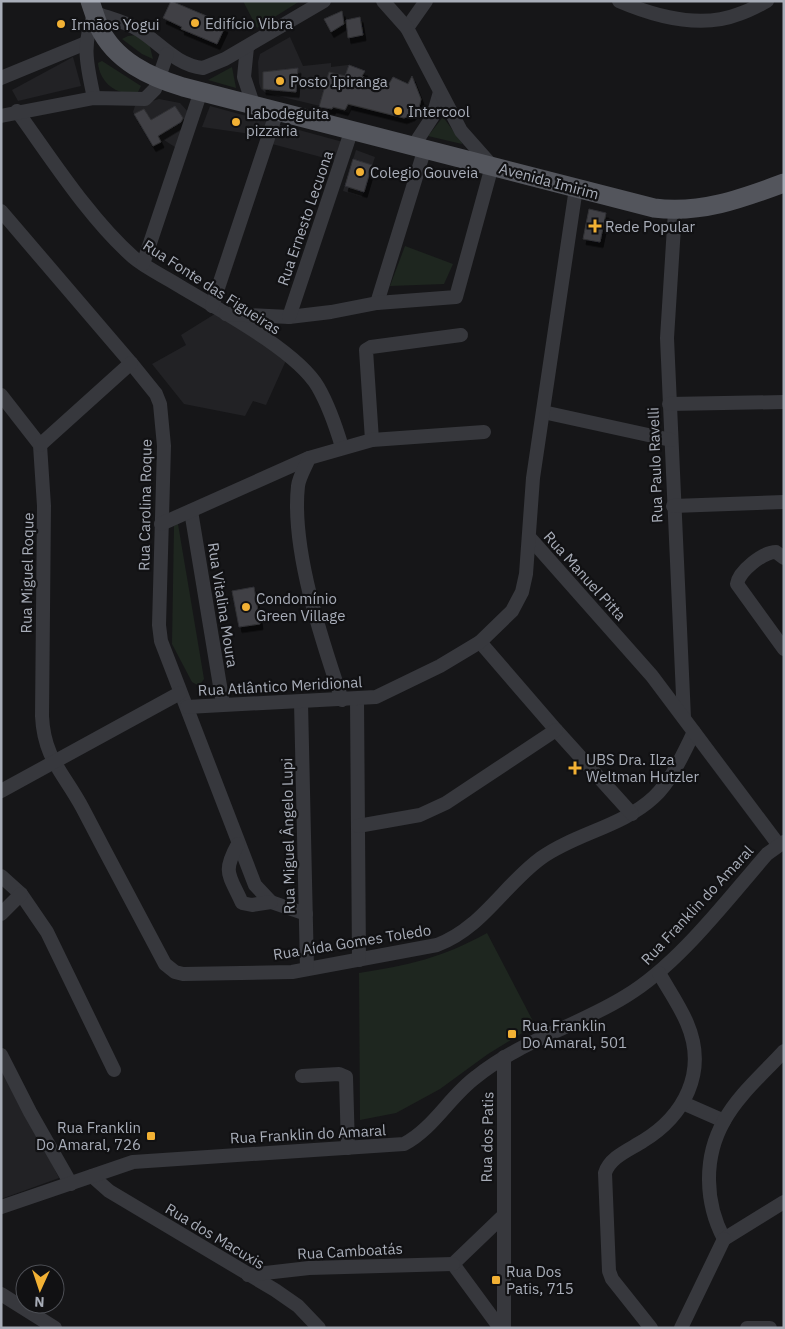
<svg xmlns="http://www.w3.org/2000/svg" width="785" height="1329" viewBox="0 0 785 1329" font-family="'IBM Plex Sans',sans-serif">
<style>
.built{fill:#222225}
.green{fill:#1e261f}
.building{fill:#404145;stroke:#303034;filter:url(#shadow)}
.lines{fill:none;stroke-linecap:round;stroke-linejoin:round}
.minor{stroke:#37383d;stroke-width:14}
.major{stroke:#53555c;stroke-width:19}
.poi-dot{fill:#f2b134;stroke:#111113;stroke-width:2}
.labels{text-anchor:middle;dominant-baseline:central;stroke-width:4.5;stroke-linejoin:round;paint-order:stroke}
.poi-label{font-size:15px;fill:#a8adb8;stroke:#111113;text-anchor:start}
.street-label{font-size:15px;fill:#a8adb8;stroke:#111113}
</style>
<defs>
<filter id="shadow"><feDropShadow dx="3" dy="5.5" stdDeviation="0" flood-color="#0009"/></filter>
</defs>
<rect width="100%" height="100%" fill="#161618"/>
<!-- built -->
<g class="built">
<path d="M 290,37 L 303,66 L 331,63 L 331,67 L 348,65 L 365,71 L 362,77 L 386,89 L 393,77 L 407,84 L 412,76 L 421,99 L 418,109 L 404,118 L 352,106 L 349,113 L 266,93 L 261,89 L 259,83 L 258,62 L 260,54 Z"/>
<path d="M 73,57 L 81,86 L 18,101 L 12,90 Z"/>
<path d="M 159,99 L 180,103 L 189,113 L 178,149 L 164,140 L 153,146 L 133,112 L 135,106 Z"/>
<path d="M 210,106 L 269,122 L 264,136 L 202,127 Z"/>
<path d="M 277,124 L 343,142 L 336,161 L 272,144 Z"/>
<path d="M 356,150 L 375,157 L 362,197 L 343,191 Z"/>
<path d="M 218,312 L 288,356 L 266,405 L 253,401 L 245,416 L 184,404 L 152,364 L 186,345 L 181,335 Z"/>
<path d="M 1,1061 L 59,1178 L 1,1199 Z"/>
</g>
<!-- green -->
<g class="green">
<path d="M 243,1 L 300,1 L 257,28 Z"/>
<path d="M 136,35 L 149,43 L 153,59 L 142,54 L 122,39 L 128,36 Z"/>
<path d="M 102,61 L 141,86 L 138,92 C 117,97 100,83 98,63 Z"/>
<path d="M 232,67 L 236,88 L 208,80 Z"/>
<path d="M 443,117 L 462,143 L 462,144 L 428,136 Z"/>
<path d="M 405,246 L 453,264 L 444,284 L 390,286 Z"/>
<path d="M 178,524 L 204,679 L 199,686 L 192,682 L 172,644 L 174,526 Z"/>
<path d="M 487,933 L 535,1025 L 488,1054 L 440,1089 L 396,1113 L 360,1120 L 359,973 C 409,965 442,958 487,933 Z"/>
</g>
<!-- building -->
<g class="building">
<path d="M 171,1 L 209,17 L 208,19 L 225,27 L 217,44 L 181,29 L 182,27 L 163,18 Z"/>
<path d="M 342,11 L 344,24 L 331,32 L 324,19 Z"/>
<path d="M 360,17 L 363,35 L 348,38 L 346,20 Z"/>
<path d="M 349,65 L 365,71 L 362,76 L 386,89 L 393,77 L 408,84 L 412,76 L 421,99 L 419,108 L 412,115 L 404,118 L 348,104 L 345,110 L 333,107 L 332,109 L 319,107 L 329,72 L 345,76 Z"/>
<path d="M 298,68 L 296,92 L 263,89 L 263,72 Z"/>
<path d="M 175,106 L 183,118 L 181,122 L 158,136 L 161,142 L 153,146 L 134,114 L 144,109 L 151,120 Z"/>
<path d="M 353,159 L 372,165 L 364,192 L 345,186 Z"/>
<path d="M 589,209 L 606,213 L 600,242 L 583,239 Z"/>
<path d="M 254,587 L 260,624 L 239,627 L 232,591 Z"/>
</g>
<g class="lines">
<!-- minor -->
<g class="minor">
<path d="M 619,1 C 654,16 701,29 739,14 C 749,11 758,6 767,1"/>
<path d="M 407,28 L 426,1"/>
<path d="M 247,47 L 244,77 L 253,104"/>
<path d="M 1,78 L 86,43"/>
<path d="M 94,98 C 87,65 81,45 95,13 C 109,18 126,22 139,30 C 160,43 176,65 203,68 L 225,59 L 324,1"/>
<path d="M 17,111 C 51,158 89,218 133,257 C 147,269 166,277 181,287 C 218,309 297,351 318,387 C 329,406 336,427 342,447"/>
<path d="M 1,116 L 94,98 L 145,99 L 155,89 L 167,54"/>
<path d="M 414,145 L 433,116 L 440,92"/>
<path d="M 1,211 L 131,363 L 156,394 L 160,404 L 164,446 L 159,625 L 161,641 L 255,885 L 271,902 L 306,914"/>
<path d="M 675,211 L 667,338 L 684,718"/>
<path d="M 143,264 L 201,91"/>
<path d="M 377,303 L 425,148"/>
<path d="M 212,306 L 277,111"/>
<path d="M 226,314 L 289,317 L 331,312 L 377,303 L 456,297 L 492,166 L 461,131 L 407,28 L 383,1"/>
<path d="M 289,317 L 352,129"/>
<path d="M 1,395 L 40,445 L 44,506 L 42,716 C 44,759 64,773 83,809 C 110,861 138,913 165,964 L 175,972 L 183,974 L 292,972 L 437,945 C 481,929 504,885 541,858 C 576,833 622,827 654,797 C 672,780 683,754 694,732"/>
<path d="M 669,404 L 784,402"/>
<path d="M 543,412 L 671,440"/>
<path d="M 372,440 L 366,350 L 371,347 L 461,335"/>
<path d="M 40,445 L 131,363"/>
<path d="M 673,506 L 784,502"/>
<path d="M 191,511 L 223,704"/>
<path d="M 161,524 L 309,458"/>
<path d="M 529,537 L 652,676 L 778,844"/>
<path d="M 784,558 L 776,552 C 763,552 739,571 737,584 L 784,649"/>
<path d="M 480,642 L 556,730 L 632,814"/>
<path d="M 342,700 C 322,641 291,549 298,486 C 299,477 306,466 309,458 L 372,440 L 484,432"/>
<path d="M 357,700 L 359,960"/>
<path d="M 301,702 L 307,969"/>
<path d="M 187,707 L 376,697 L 440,666 L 480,642 L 512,611 L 522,592 L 526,574 L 533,478 L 576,188"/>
<path d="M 1,791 L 180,693"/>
<path d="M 358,826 L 420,815 L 446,803 L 556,730"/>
<path d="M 238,844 C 222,873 229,874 242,903 L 252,905 L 271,902"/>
<path d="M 1,876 L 21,894 L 47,932 L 114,1070"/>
<path d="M 1,914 L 21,894"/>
<path d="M 1,1055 L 30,1112 L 71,1184"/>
<path d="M 302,1076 L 339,1074 L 346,1077 L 348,1148"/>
<path d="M 683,1103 L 724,1121"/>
<path d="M 92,1176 L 109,1191 L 275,1290 L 298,1306 L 319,1328"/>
<path d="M 1,1207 L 133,1162 L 404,1144 C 433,1129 450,1096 476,1077 C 522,1040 578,1026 626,996 C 678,965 727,900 767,854 L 784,842"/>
<path d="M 724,1239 C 705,1203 703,1158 724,1121 C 738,1095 764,1073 784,1051"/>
<path d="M 724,1239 L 784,1202"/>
<path d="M 453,1264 L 500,1328"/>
<path d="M 453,1264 L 503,1216"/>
<path d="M 248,1275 L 309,1268 L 453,1264"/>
<path d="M 1,1294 L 55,1328"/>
<path d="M 504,1328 L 504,1057"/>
<path d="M 651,1328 L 612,1279 L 609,1271 L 605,1173 C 610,1157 629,1150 643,1141 C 684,1116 708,1072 687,1023 C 680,1006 668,989 659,973"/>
<path d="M 681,1328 L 724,1239"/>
<path d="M 747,1328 L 770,1328"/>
</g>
<!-- major -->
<path class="major" d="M 90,1 C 93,10 96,19 99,27 C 115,61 150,77 183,87 L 654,208 C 700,214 741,199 784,183"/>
</g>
<!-- markers -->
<g class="poi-dot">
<circle cx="195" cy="23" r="5"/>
<circle cx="61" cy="24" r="5"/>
<circle cx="280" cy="81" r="5"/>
<circle cx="398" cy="111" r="5"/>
<circle cx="236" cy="122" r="5"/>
<circle cx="360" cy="172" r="5"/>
<path d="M592.5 218.5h5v5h5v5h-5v5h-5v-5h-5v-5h5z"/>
<circle cx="246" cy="607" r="5"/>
<path d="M572.5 760.5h5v5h5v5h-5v5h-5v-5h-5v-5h5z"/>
<rect x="507" y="1029" width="10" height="10" rx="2.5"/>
<rect x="146" y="1131" width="10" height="10" rx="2.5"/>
<rect x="491" y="1275" width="10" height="10" rx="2.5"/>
</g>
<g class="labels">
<!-- poi labels -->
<g class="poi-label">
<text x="205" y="23">Edifício Vibra</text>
<text x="71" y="24">Irmãos Yogui</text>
<text x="290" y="81">Posto Ipiranga</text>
<text x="408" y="111">Intercool</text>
<text x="246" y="113">Labodeguita<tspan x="246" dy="17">pizzaria</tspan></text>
<text x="370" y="172">Colegio Gouveia</text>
<text x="605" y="226">Rede Popular</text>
<text x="256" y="598">Condomínio<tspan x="256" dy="17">Green Village</tspan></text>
<text x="586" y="759">UBS Dra. Ilza<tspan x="586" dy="17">Weltman Hutzler</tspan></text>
<text x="522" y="1025">Rua Franklin<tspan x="522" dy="17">Do Amaral, 501</tspan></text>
<text x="141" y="1127" text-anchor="end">Rua Franklin<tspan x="141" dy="17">Do Amaral, 726</tspan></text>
<text x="506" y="1271">Rua Dos<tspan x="506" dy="17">Patis, 715</tspan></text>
</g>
<!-- street labels -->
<g class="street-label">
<text transform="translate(549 181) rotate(15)">Avenida Imirim</text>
<text transform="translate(305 218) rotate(-71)">Rua Ernesto Lecuona</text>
<text transform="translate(212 287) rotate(33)">Rua Fonte das Figueiras</text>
<text transform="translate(655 465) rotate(-92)">Rua Paulo Ravelli</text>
<text transform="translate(145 505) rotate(-89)">Rua Carolina Roque</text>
<text transform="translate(27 573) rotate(-89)">Rua Miguel Roque</text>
<text transform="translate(585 576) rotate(48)">Rua Manuel Pitta</text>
<text transform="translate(223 605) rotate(81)">Rua Vitalina Moura</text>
<text transform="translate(280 686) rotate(-3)">Rua Atlântico Meridional</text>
<text transform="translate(288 836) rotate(-91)">Rua Miguel Ângelo Lupi</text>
<text transform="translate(697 905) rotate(-47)">Rua Franklin do Amaral</text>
<text transform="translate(352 942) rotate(-9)">Rua Aída Gomes Toledo</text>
<text transform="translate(308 1134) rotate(-3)">Rua Franklin do Amaral</text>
<text transform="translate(487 1137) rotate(-89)">Rua dos Patis</text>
<text transform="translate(215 1236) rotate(31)">Rua dos Macuxis</text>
<text transform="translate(350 1251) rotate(-3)">Rua Camboatás</text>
</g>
</g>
<!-- border -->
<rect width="785" height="1329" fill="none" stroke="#a8adb8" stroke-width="5"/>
<!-- north arrow -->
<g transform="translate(40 1289) rotate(183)"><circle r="24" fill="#111113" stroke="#4d4f55"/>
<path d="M0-4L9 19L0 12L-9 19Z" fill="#f2b134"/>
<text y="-8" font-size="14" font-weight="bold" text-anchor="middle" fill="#a8adb8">N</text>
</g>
</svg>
